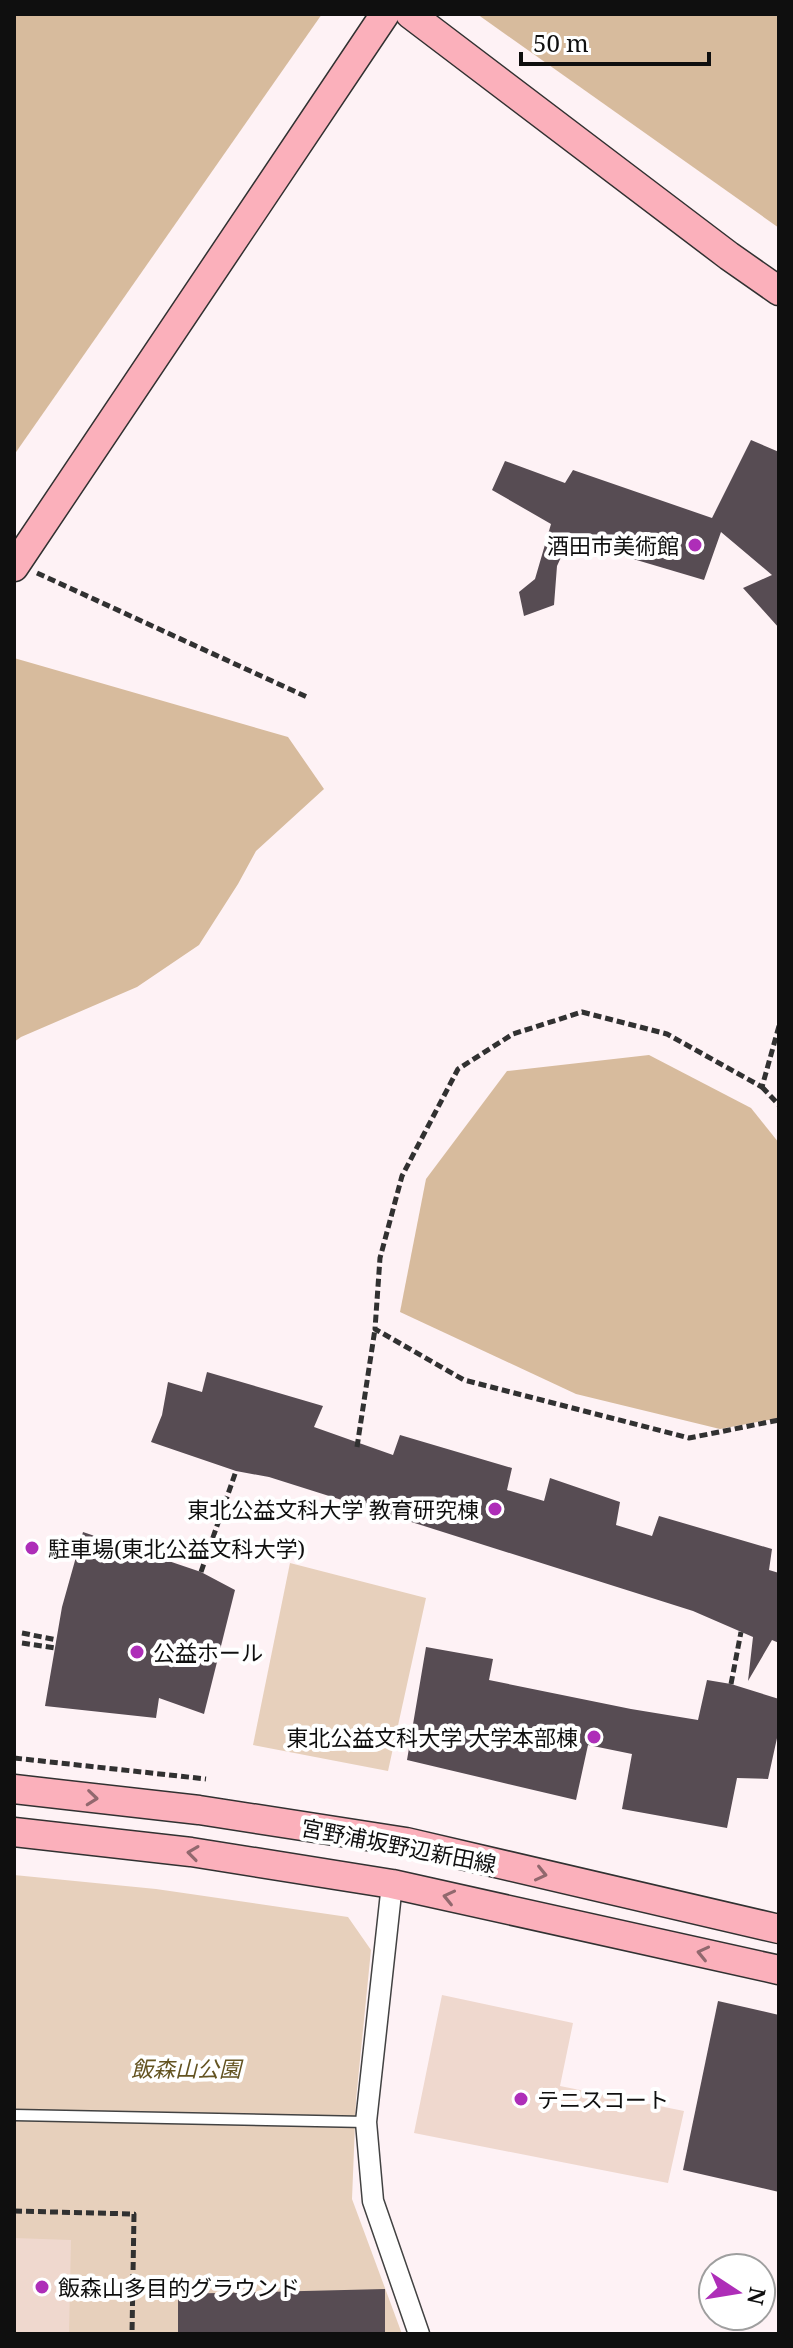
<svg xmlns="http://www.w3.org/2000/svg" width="793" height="2348" viewBox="0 0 793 2348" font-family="'Noto Serif','Noto Sans JP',serif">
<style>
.green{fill:#e7d0bc}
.forest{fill:#d7bb9d}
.pitch{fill:#efd8ce}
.building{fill:#574c53}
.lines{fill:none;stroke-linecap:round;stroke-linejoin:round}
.lane-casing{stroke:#424242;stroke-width:13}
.street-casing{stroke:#424242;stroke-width:23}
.secondary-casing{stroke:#313131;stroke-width:31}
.path{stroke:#313131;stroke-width:5;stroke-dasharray:8 4;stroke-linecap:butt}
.lane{stroke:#fff;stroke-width:10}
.street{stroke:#fff;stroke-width:20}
.secondary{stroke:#fbb0bb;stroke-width:28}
.oneway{stroke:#91686e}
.poi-dot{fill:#ae2eb8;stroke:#fff;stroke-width:3}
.labels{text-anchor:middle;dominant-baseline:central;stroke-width:8;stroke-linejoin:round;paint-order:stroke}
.poi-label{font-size:22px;fill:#0f0f0f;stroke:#fff;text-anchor:start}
.street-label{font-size:22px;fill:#0f0f0f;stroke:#fff}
.park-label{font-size:22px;font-style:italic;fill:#645422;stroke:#fff}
</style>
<rect width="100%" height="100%" fill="#fef2f5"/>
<!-- green -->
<g class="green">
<path d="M 290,1563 L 426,1598 L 388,1771 L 253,1745 Z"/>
<path d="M 14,1875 L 156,1889 L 348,1917 L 371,1950 L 356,2100 L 352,2199 L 402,2334 L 14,2334 Z"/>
</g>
<!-- forest -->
<g class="forest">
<path d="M 14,14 L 322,14 L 14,455 Z"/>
<path d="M 477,14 L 779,14 L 779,228 Z"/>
<path d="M 14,658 L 288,737 L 324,789 L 256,851 L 238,884 L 199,945 L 137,987 L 21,1037 L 14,1042 Z"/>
<path d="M 649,1055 L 751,1108 L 779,1143 L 779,1418 L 720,1429 L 576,1394 L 400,1312 L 426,1179 L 507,1071 Z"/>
</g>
<!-- pitch -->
<g class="pitch">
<path d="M 442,1995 L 573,2023 L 560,2086 L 684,2111 L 668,2183 L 414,2133 Z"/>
<path d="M 14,2238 L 71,2240 L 69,2334 L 14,2334 Z"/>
</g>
<!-- building -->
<g class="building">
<path d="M 751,440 L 779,452 L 779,628 L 743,588 L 772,575 L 721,532 L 704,580 L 569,540 L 557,566 L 554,605 L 524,616 L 519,592 L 535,579 L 551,524 L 492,490 L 505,461 L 565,483 L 573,470 L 712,518 Z"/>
<path d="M 207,1372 L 323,1406 L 314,1427 L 393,1455 L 400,1435 L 512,1468 L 507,1490 L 544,1501 L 550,1478 L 620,1502 L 616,1525 L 652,1536 L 659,1516 L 772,1549 L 769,1570 L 779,1573 L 779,1643 L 772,1640 L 748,1681 L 753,1637 L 693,1611 L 269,1477 L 236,1471 L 151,1442 L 162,1415 L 168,1382 L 202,1392 Z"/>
<path d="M 83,1532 L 201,1572 L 235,1590 L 204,1714 L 159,1698 L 156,1718 L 45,1706 L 62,1607 Z"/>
<path d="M 426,1647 L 493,1659 L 489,1680 L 631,1709 L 698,1720 L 707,1680 L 731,1684 L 779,1699 L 779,1729 L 768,1779 L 737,1778 L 727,1828 L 622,1809 L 632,1754 L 588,1745 L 576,1800 L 407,1760 Z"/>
<path d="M 718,2001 L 779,2015 L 779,2192 L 683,2170 Z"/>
<path d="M 385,2289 L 385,2334 L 178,2334 L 178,2294 Z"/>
</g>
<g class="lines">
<defs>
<path id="lane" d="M 14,2115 L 366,2122"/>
<path id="street" d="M 392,1884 L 366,2122 L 373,2201 L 419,2334"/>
<g id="secondary">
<path d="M 410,14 L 729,256 L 779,291"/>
<path d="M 14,567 L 385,14"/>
<path d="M 14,1789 L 199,1810 L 406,1842 L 779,1929"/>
<path d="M 14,1832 L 191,1852 L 392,1884 L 779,1970"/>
</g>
</defs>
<!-- lane casing -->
<use href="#lane" class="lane-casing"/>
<!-- street casing -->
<use href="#street" class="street-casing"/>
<!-- secondary casing -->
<use href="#secondary" class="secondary-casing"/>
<!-- path -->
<g class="path">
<path d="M 37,573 L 307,697"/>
<path d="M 779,1026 L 762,1087 L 667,1034 L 582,1012 L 513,1034 L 458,1069 L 402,1176 L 380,1258 L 375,1329 L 464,1380 L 689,1438 L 779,1420"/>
<path d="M 762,1087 L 779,1105"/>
<path d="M 357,1447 L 375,1329"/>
<path d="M 201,1572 L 236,1471"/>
<path d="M 22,1633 L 57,1640"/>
<path d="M 22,1643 L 55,1648"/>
<path d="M 731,1684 L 741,1632"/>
<path d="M 14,1758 L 206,1779"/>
<path d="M 14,2211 L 134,2214 L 132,2334"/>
</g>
<!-- lane -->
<use href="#lane" class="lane"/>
<!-- street -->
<use href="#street" class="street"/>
<!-- secondary -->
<use href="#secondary" class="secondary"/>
</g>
<!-- one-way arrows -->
<defs><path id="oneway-chevron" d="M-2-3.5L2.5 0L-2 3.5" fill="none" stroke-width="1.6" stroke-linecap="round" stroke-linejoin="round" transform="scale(2)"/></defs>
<g class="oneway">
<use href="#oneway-chevron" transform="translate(92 1798) rotate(6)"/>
<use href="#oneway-chevron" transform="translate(193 1853) rotate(-172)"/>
<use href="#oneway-chevron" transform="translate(541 1874) rotate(13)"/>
<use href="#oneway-chevron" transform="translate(449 1897) rotate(-167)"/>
<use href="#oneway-chevron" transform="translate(703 1953) rotate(-167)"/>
</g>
<!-- markers -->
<g class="poi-dot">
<circle cx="695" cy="545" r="8"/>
<circle cx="495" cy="1509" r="8"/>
<circle cx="32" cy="1548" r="8"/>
<circle cx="137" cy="1652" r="8"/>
<circle cx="594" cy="1737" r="8"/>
<circle cx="521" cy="2099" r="8"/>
<circle cx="42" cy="2287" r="8"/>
</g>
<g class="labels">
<!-- poi labels -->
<g class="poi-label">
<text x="679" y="545" text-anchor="end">酒田市美術館</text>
<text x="479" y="1509" text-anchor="end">東北公益文科大学 教育研究棟</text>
<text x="48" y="1548">駐車場(東北公益文科大学)</text>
<text x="153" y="1652">公益ホール</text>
<text x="578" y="1737" text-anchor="end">東北公益文科大学 大学本部棟</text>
<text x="537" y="2099">テニスコート</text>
<text x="58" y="2287">飯森山多目的グラウンド</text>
</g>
<!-- street labels -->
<g class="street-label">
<text transform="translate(399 1845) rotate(11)">宮野浦坂野辺新田線</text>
</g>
<!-- park labels -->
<g class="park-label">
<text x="186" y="2068">飯森山公園</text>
</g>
</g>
<!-- border -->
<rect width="793" height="2348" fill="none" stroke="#0f0f0f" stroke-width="32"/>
<!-- north arrow -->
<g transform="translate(737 2292) rotate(102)"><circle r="38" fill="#ffffff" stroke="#9f9f9f" stroke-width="2"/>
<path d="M0-6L14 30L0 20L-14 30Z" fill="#ae2eb8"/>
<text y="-12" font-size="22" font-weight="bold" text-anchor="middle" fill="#0f0f0f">N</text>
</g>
<!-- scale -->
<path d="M521 52v12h188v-12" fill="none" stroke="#0f0f0f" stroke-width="4"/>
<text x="533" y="52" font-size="24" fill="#0f0f0f" stroke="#ffffff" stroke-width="6" paint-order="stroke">50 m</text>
</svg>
